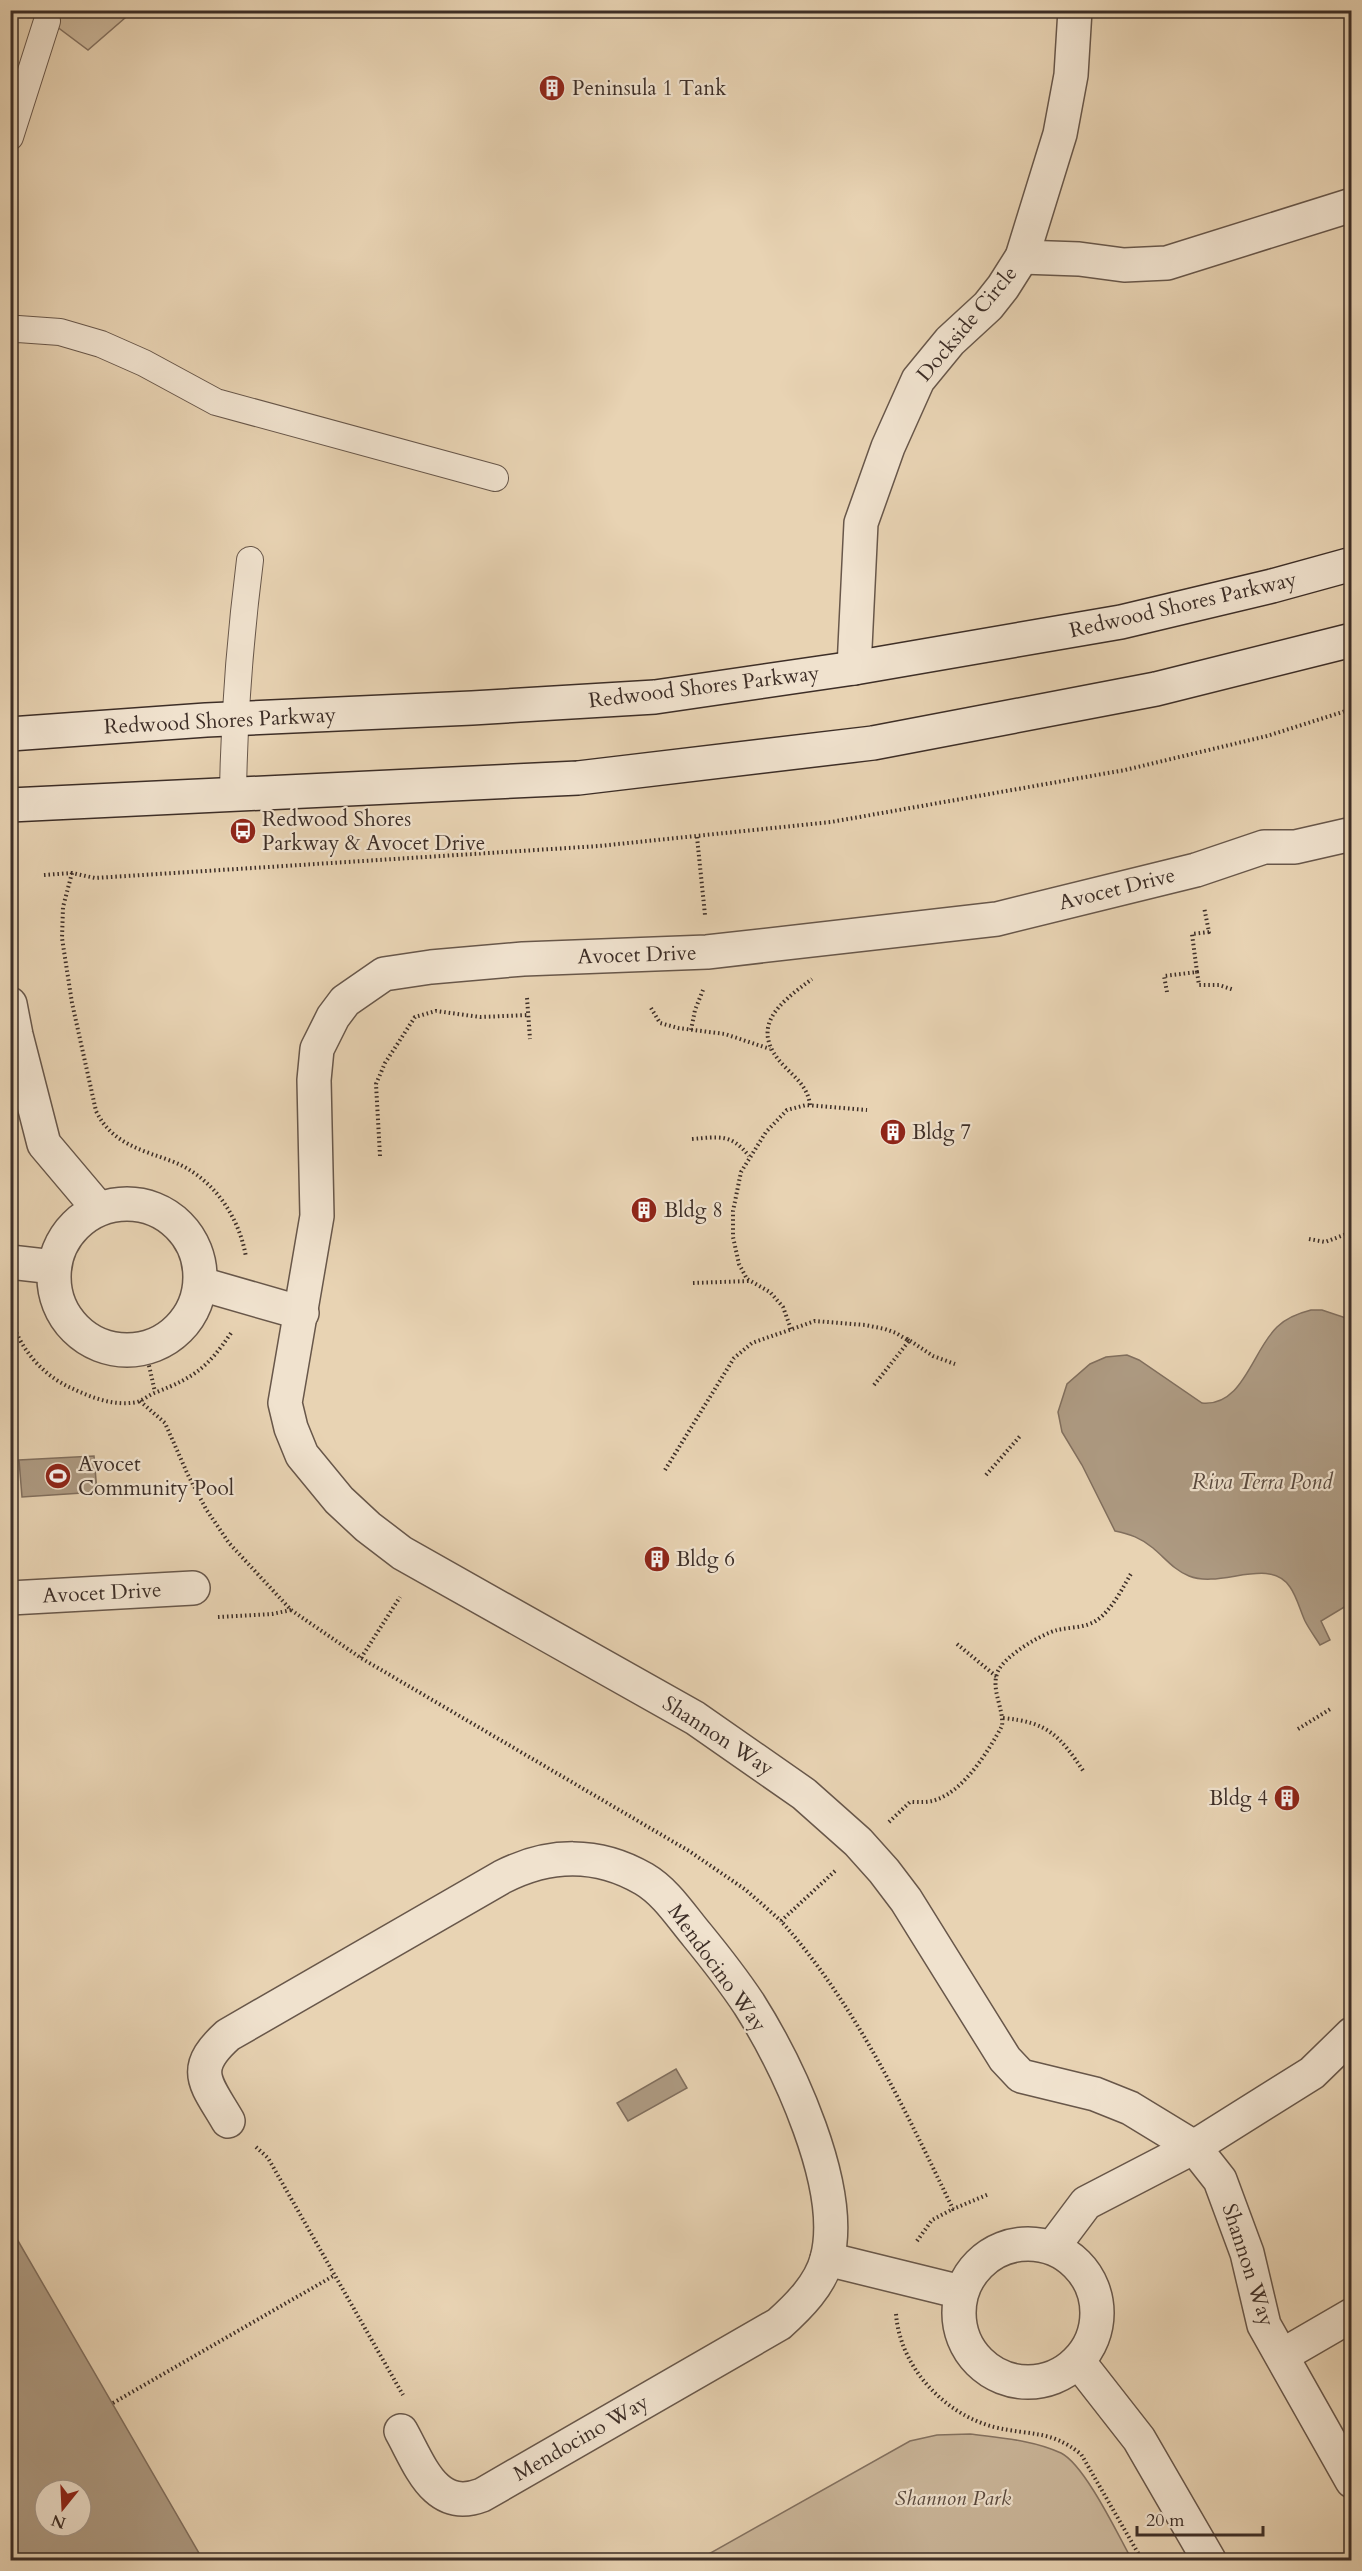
<svg xmlns="http://www.w3.org/2000/svg" width="1362" height="2571" viewBox="0 0 1362 2571" font-family="Cardo,serif">
<style>
.green{fill:#cbb79b;stroke:#847261;stroke-width:1.5}
.water{fill:#ae9b83;stroke:#816f5e;stroke-width:1.5;fill-rule:evenodd}
.lines{fill:none;stroke-linecap:round;stroke-linejoin:round}
.lane-casing{stroke:#68574a;stroke-width:28}
.street-casing{stroke:#68574a;stroke-width:36}
.secondary-casing{stroke:#3d2e27;stroke-width:36}
.path{stroke:#3d2e27;stroke-width:4;stroke-dasharray:1.5 3;stroke-linecap:butt}
.lane{stroke:#f0e2ce;stroke-width:26}
.street{stroke:#f0e2ce;stroke-width:33}
.secondary{stroke:#f0e2ce;stroke-width:33}
.labels{text-anchor:middle;dominant-baseline:central;stroke-width:4.5;stroke-linejoin:round;paint-order:stroke}
.poi-label{font-size:21px;fill:#3d2e27;stroke:#f0e2ce;text-anchor:start}
.street-label{font-size:21px;fill:#3d2e27;stroke:#f0e2ce}
.park-label{font-size:21px;font-style:italic;fill:#59493e;stroke:#f0e2ce}
.water-label{font-size:22px;font-style:italic;fill:#59493e;stroke:#f0e2ce}
</style>
<rect width="100%" height="100%" fill="#e8d3b3"/>
<filter id="stains"><feTurbulence type="fractalNoise" baseFrequency=".00333" numOctaves="4"/><feColorMatrix values="0 0 0 0 .2 0 0 0 0 .09 0 0 0 0 .02 0 0 0 .5 -.17"/></filter>
<radialGradient id="worn" r=".72"><stop offset=".6" stop-color="#630" stop-opacity="0"/><stop offset="1" stop-color="#630" stop-opacity=".3"/></radialGradient>
<!-- green -->
<g class="green">
<path d="M 36,11 L 133,11 L 88,50 Z"/>
<path d="M 970,2434 C 1001,2438 1033,2440 1061,2453 C 1085,2465 1118,2535 1132,2560 L 698,2560 L 910,2441 L 937,2435 Z"/>
</g>
<!-- water -->
<g class="water">
<path d="M 1311,1310 L 1322,1310 L 1352,1320 L 1351,1603 L 1321,1621 L 1330,1640 L 1320,1645 C 1315,1637 1309,1629 1305,1621 C 1300,1610 1297,1597 1290,1587 C 1269,1556 1221,1589 1189,1576 C 1174,1570 1165,1558 1153,1548 C 1141,1538 1130,1534 1115,1531 L 1082,1465 L 1062,1432 L 1058,1412 L 1067,1384 L 1090,1364 L 1106,1357 L 1127,1355 L 1139,1360 L 1202,1403 C 1243,1407 1252,1351 1277,1327 C 1286,1318 1299,1313 1311,1310 Z"/>
<path d="M 94,1456 L 97,1492 L 22,1497 L 19,1460 Z"/>
<path d="M 676,2069 L 687,2088 L 628,2121 L 617,2103 Z"/>
<path d="M 10,2227 L 203,2560 L 11,2560 ZM 45,2490 L 81,2490 L 81,2526 L 45,2526 Z"/>
</g>
<g class="lines">
<defs>
<g id="lane">
<path d="M 10,137 L 47,21"/>
<path d="M 10,330 L 18,329 L 60,332 L 101,344 L 144,363 L 216,402 L 495,478"/>
<path d="M 233,795 C 234,716 240,639 250,560"/>
</g>
<g id="street">
<path d="M 1022,257 L 1079,259 L 1124,265 L 1167,263 L 1352,205"/>
<path d="M 854,668 L 861,523 L 888,447 L 918,380 L 950,341 L 988,306 L 1003,287 L 1022,257 L 1060,134 L 1071,75 L 1075,10"/>
<path d="M 1352,834 L 1295,847 L 1264,847 L 1196,870 L 997,919 L 707,952 L 523,959 L 431,967 L 384,974 L 345,1001 L 333,1017 L 317,1049 L 314,1080 L 317,1216 L 285,1403 L 291,1428 L 302,1455 L 339,1500 L 368,1527 L 402,1553 L 695,1718 L 804,1794 L 858,1842 L 884,1871 L 906,1900 L 1005,2059 L 1021,2076 L 1095,2094 L 1130,2108 L 1194,2147 L 1220,2180 L 1247,2253 L 1264,2325 L 1352,2481"/>
<path d="M 10,1004 L 16,1035 L 44,1144 L 98,1208"/>
<circle cx="127" cy="1277" r="73"/>
<path d="M 10,1262 L 54,1267"/>
<path d="M 201,1284 L 302,1313"/>
<path d="M 10,1598 L 193,1588"/>
<path d="M 228,2121 C 206,2083 189,2070 228,2035 L 502,1877 C 549,1853 598,1852 644,1879 C 666,1892 681,1916 697,1935 C 715,1957 733,1980 749,2004 C 787,2064 846,2187 827,2259 C 820,2285 799,2306 779,2324 L 482,2495 C 435,2513 420,2465 401,2431"/>
<circle cx="1028" cy="2313" r="69"/>
<path d="M 1053,2247 L 1086,2203 L 1194,2147 L 1312,2073 L 1352,2034"/>
<path d="M 827,2259 L 961,2292"/>
<path d="M 1283,2355 L 1352,2315"/>
<path d="M 1078,2361 L 1139,2439 L 1209,2560"/>
</g>
<g id="secondary">
<path d="M 10,734 L 206,720 L 472,708 L 655,697 L 854,668 L 1121,622 L 1272,586 L 1352,564"/>
<path d="M 10,805 L 578,778 L 873,743 L 1156,689 L 1352,640"/>
</g>
</defs>
<!-- lane casing -->
<use href="#lane" class="lane-casing"/>
<!-- street casing -->
<use href="#street" class="street-casing"/>
<!-- secondary casing -->
<use href="#secondary" class="secondary-casing"/>
<!-- path -->
<g class="path">
<path d="M 697,837 L 705,915"/>
<path d="M 72,873 L 63,907 L 62,938 L 72,1003 L 96,1111 C 112,1144 142,1150 174,1162 C 213,1178 239,1216 246,1257"/>
<path d="M 44,875 L 72,873 L 95,878 L 599,846 L 831,822 L 1125,770 L 1267,736 L 1352,709"/>
<path d="M 1197,972 L 1192,934 L 1209,932 L 1204,907"/>
<path d="M 1167,992 L 1164,976 L 1197,972 L 1199,985 L 1219,985 L 1234,990"/>
<path d="M 527,998 L 530,1039"/>
<path d="M 651,1008 L 660,1023 L 678,1028 L 725,1034 L 770,1049"/>
<path d="M 691,1030 L 695,1010 L 703,990"/>
<path d="M 810,1105 C 808,1088 797,1079 785,1067 C 747,1028 778,1004 812,979"/>
<path d="M 692,1139 C 719,1137 731,1133 749,1156"/>
<path d="M 380,1156 L 376,1084 L 385,1063 L 415,1017 L 436,1011 L 480,1017 L 528,1015"/>
<path d="M 1309,1239 L 1325,1242 L 1352,1232"/>
<path d="M 693,1283 L 749,1281"/>
<path d="M 10,1316 C 19,1346 39,1372 67,1386 C 88,1396 112,1407 137,1402 C 144,1400 150,1394 157,1392 C 195,1377 208,1367 231,1333"/>
<path d="M 791,1329 L 783,1307 L 770,1292 L 747,1279 L 739,1264 L 733,1237 L 733,1211 L 741,1172 L 766,1132 L 787,1110 L 806,1105 L 867,1110"/>
<path d="M 145,1348 L 155,1392"/>
<path d="M 874,1385 L 909,1341"/>
<path d="M 140,1401 L 165,1423 L 188,1475 L 206,1509 L 229,1543 L 291,1610 L 361,1658 L 689,1851 L 746,1890 L 781,1921"/>
<path d="M 665,1470 L 734,1358 L 752,1343 L 815,1321 L 865,1325 L 885,1329 L 896,1333 L 909,1341 L 906,1338 L 933,1356 L 955,1364"/>
<path d="M 986,1475 L 1021,1435"/>
<path d="M 218,1617 L 272,1614 L 291,1610"/>
<path d="M 957,1644 L 997,1677"/>
<path d="M 361,1658 L 400,1597"/>
<path d="M 1003,1718 C 1048,1722 1060,1736 1084,1772"/>
<path d="M 1298,1729 L 1332,1708"/>
<path d="M 889,1822 L 910,1802 C 920,1802 929,1803 938,1799 C 965,1789 989,1750 1002,1726 C 1004,1708 990,1689 998,1671 C 1006,1655 1040,1635 1057,1630 C 1070,1627 1086,1628 1097,1620 C 1112,1610 1123,1587 1132,1572"/>
<path d="M 835,1871 L 781,1921 C 856,2005 904,2108 953,2209 L 989,2194"/>
<path d="M 256,2147 L 268,2158 L 403,2395"/>
<path d="M 917,2241 L 932,2220 L 953,2209"/>
<path d="M 896,2314 C 900,2367 944,2414 994,2427 C 1030,2436 1049,2429 1081,2454 L 1142,2560"/>
<path d="M 113,2403 L 335,2275"/>
</g>
<!-- lane -->
<use href="#lane" class="lane"/>
<!-- street -->
<use href="#street" class="street"/>
<!-- secondary -->
<use href="#secondary" class="secondary"/>
</g>
<!-- icons -->
<defs>
<symbol id="building-disc" viewBox="-11 -11 22 22"><circle r="9.5" fill="#8f2418" stroke="#f0e2ce"/><path d="M-4-6H4V6H1V3H-1V6H-4ZM-2.5-4.3h1.7v1.8h-1.7ZM.8-4.3h1.7v1.8H.8ZM-2.5-1h1.7V.8h-1.7ZM.8-1h1.7V.8H.8Z" fill="#fff"/></symbol>
<symbol id="bus-disc" viewBox="-11 -11 22 22"><circle r="9.5" fill="#8f2418" stroke="#f0e2ce"/><path d="M-5-6H5V4H4V6H2V4H-2V6H-4V4H-5ZM-3.5-4V0h7V-4ZM-3.5 1.2v1.5H-2V1.2ZM2 1.2v1.5H3.5V1.2Z" fill="#fff"/></symbol>
<symbol id="stadium-disc" viewBox="-11 -11 22 22"><circle r="9.5" fill="#8f2418" stroke="#f0e2ce"/><path d="M0-5a6.5 5 0 1 0 0 10a6.5 5 0 1 0 0-10ZM-3.5-1.8h7v3.6h-7Z" fill="#fff"/></symbol>
</defs>
<g fill-rule="evenodd">
<use href="#building-disc" x="537" y="73" width="30" height="30"/>
<use href="#bus-disc" x="228" y="816" width="30" height="30"/>
<use href="#building-disc" x="878" y="1117" width="30" height="30"/>
<use href="#building-disc" x="629" y="1195" width="30" height="30"/>
<use href="#stadium-disc" x="43" y="1461" width="30" height="30"/>
<use href="#building-disc" x="642" y="1544" width="30" height="30"/>
<use href="#building-disc" x="1272" y="1783" width="30" height="30"/>
</g>
<g class="labels">
<!-- poi labels -->
<g class="poi-label">
<text x="572" y="88">Peninsula 1 Tank</text>
<text x="262" y="819">Redwood Shores<tspan x="262" dy="24">Parkway &amp; Avocet Drive</tspan></text>
<text x="912" y="1132">Bldg 7</text>
<text x="664" y="1210">Bldg 8</text>
<text x="78" y="1464">Avocet<tspan x="78" dy="24">Community Pool</tspan></text>
<text x="676" y="1559">Bldg 6</text>
<text x="1268" y="1798" text-anchor="end">Bldg 4</text>
</g>
<!-- street labels -->
<g class="street-label">
<text transform="translate(967 324) rotate(-50)">Dockside Circle</text>
<text transform="translate(1183 605) rotate(-13)">Redwood Shores Parkway</text>
<text transform="translate(704 687) rotate(-7)">Redwood Shores Parkway</text>
<text transform="translate(220 721) rotate(-3)">Redwood Shores Parkway</text>
<text transform="translate(1117 889) rotate(-14)">Avocet Drive</text>
<text transform="translate(637 955) rotate(-2)">Avocet Drive</text>
<text transform="translate(102 1593) rotate(-3)">Avocet Drive</text>
<text transform="translate(718 1736) rotate(33)">Shannon Way</text>
<text transform="translate(717 1968) rotate(54)">Mendocino Way</text>
<text transform="translate(1248 2265) rotate(72)">Shannon Way</text>
<text transform="translate(581 2438) rotate(-30)">Mendocino Way</text>
</g>
<!-- park labels -->
<g class="park-label">
<text x="953" y="2498">Shannon Park</text>
</g>
<!-- water labels -->
<g class="water-label">
<text x="1262" y="1482">Riva Terra Pond</text>
</g>
</g>
<!-- margin -->
<rect width="1362" height="2571" fill="none" stroke="#e8d3b3" stroke-width="36"/>
<rect x="12" y="12" width="1338" height="2547" fill="none" stroke="#3d2e27" stroke-width="3"/>
<rect x="18" y="18" width="1326" height="2535" fill="none" stroke="#3d2e27" stroke-width="1.5"/>
<!-- north arrow -->
<g transform="translate(63 2508) rotate(198)"><circle r="28" fill="#f0e2ce" stroke="#a89a8b" stroke-width="1.5"/>
<path d="M0-4.5L10 22L0 15L-10 22Z" fill="#8f2418"/>
<text y="-9" font-size="16" font-weight="bold" text-anchor="middle" fill="#3d2e27">N</text>
</g>
<!-- scale -->
<path d="M1137 2526v9h126v-9" fill="none" stroke="#3d2e27" stroke-width="3"/>
<text x="1146" y="2526" font-size="18" fill="#3d2e27" stroke="#f0e2ce" stroke-width="4.5" paint-order="stroke">20 m</text>
<rect width="100%" height="100%" filter="url(#stains)"/>
<rect width="100%" height="100%" fill="url(#worn)"/>
</svg>
